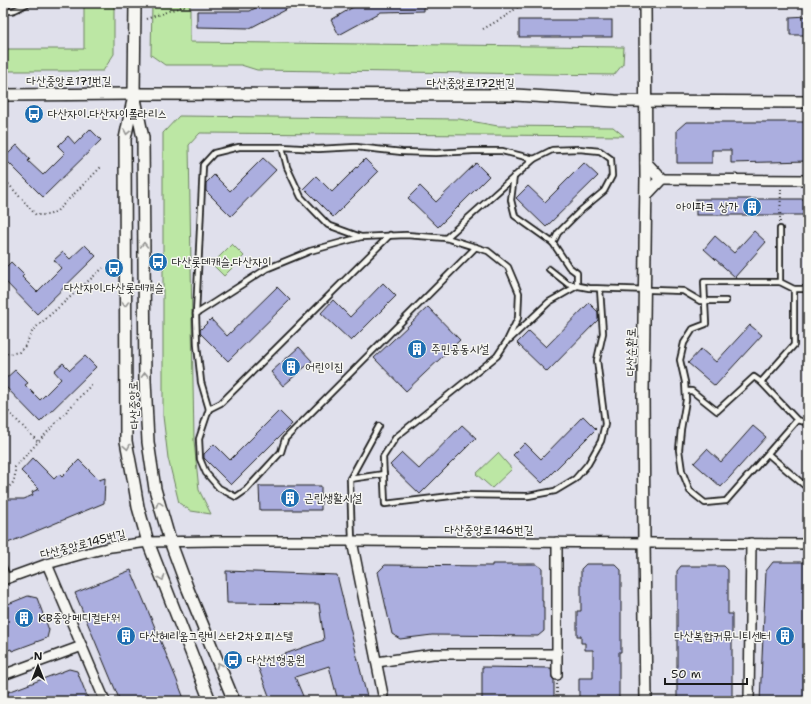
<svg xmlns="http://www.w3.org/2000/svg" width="811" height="704" viewBox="0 0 811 704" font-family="'Shantell Sans','Poor Story',sans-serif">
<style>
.green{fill:#bce7a4;stroke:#6c8260}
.building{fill:#abaedf;stroke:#1c1c1c}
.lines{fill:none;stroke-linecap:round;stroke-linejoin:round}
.service-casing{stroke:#1c1c1c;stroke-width:8}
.minor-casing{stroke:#1c1c1c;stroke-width:12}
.tertiary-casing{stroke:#1c1c1c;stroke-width:14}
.path{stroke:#1c1c1c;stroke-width:2;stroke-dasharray:1 3;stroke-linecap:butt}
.service{stroke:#f6f6f2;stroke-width:4.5}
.minor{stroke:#f6f6f2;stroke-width:9}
.tertiary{stroke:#f6f6f2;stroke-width:11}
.oneway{stroke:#949492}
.labels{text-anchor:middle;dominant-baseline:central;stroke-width:3;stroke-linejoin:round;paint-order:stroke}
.street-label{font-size:12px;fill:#1c1c1c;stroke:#f6f6f2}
.poi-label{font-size:12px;fill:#1c1c1c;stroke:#f6f6f2;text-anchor:start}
</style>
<rect width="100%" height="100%" fill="#e0e0ec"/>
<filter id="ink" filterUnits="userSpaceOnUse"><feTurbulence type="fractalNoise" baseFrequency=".025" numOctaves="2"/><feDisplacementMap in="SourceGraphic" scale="8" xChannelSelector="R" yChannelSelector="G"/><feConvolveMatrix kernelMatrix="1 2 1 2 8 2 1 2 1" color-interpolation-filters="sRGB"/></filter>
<g filter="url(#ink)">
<!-- green -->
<g class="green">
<path d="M 84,3 L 114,3 L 114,54 L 103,71 L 3,71 L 3,49 L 84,49 Z"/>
<path d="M 152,3 L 190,3 L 190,42 L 624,47 L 623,64 L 614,75 L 257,70 L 241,65 L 165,65 L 151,55 Z"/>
<path d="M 179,116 L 459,119 L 498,126 L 613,127 L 624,136 L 200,133 L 189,145 L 194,441 L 199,490 L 211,514 L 191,511 L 179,503 L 168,458 L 163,416 L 163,133 Z"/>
<path d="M 232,244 L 244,256 L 224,276 L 212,264 Z"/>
<path d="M 498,453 L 512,469 L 492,488 L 476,474 Z"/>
</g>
<!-- building -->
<g class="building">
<path d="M 264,3 L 298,3 L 250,28 L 197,27 L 197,11 L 250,11 Z"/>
<path d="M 360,3 L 424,3 L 424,11 L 381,12 L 339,35 L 331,20 Z"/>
<path d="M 808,16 L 808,35 L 790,35 L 790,17 Z"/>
<rect x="519" y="20" width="93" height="17"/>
<path d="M 686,122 L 808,122 L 808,161 L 731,163 L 731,150 L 712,150 L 712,163 L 677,163 L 677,130 Z"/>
<path d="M 90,129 L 101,140 L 43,197 L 4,158 L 17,145 L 30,159 L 28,161 L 43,175 L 65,153 L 58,146 L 68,136 L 75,144 Z"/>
<path d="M 263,158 L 276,170 L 231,216 L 206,191 L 206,183 L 214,175 L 230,191 Z"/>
<path d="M 365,159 L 378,172 L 333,217 L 304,188 L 316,176 L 332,192 Z"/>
<path d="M 476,163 L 489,176 L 438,227 L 408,198 L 420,186 L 436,202 Z"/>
<path d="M 584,163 L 598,176 L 546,227 L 516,198 L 528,186 L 545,202 Z"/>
<rect x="696" y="199" width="112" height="16"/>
<path d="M 754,231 L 766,242 L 735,277 L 704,249 L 715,236 L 734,253 Z"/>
<path d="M 85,245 L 96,256 L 37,314 L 3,279 L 3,270 L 11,262 L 24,275 L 22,277 L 37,292 L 61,268 L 54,260 L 63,252 L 70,259 Z"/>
<path d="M 383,283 L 396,296 L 351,341 L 321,313 L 333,300 L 350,317 Z"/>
<path d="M 277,287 L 290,300 L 228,361 L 200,333 L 200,330 L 211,319 L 227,336 Z"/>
<path d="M 589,303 L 598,312 L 598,320 L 547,372 L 517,343 L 529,331 L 546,347 Z"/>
<path d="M 428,307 L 460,340 L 406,391 L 374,358 Z"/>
<path d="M 750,325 L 762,335 L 715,386 L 688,363 L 701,349 L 716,362 Z"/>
<path d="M 299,347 L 312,361 L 283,386 L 271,372 Z"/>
<path d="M 85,356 L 96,367 L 40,422 L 3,384 L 3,381 L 15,370 L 28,383 L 25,385 L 40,400 L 61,379 L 54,371 L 63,363 L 70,370 Z"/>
<path d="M 279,411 L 292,424 L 231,485 L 204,458 L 204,454 L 214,444 L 230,460 Z"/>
<path d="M 583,416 L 596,429 L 542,483 L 513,455 L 525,443 L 541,459 Z"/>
<path d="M 462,425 L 476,438 L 420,494 L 390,465 L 402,453 L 419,469 Z"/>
<path d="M 753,426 L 766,437 L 721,487 L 694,463 L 707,449 L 721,462 Z"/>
<path d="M 33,458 L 54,479 L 59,474 L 62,477 L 79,460 L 99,480 L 105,478 L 104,503 L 3,545 L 3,499 L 24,499 L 33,495 L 32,492 L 39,489 L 21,471 Z"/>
<path d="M 259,486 L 321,486 L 321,510 L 260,510 Z"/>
<path d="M 773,562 L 808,562 L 808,701 L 760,701 L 766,571 Z"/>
<path d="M 492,564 L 536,564 L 542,568 L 542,601 L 543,601 L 543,607 L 544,607 L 544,631 L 538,636 L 432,635 L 400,639 L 392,634 L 378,572 L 385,565 L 492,566 Z"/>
<path d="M 586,564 L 615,564 L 621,570 L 621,652 L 619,652 L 619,701 L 579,701 L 579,678 L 593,678 L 593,650 L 585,650 L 585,643 L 581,643 L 581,636 L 577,636 L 577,611 L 581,611 L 581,569 Z"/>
<path d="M 681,566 L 724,566 L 728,570 L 728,614 L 732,614 L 732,701 L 677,701 L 677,571 Z"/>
<path d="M 131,570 L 176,678 L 185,701 L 120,701 L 75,593 Z"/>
<path d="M 226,571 L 337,575 L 368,701 L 338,701 L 329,666 L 295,677 L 305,701 L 271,701 L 257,664 L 324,640 L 319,604 L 227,603 Z"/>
<path d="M 28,596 L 37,598 L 49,630 L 47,638 L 12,651 L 11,649 L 3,652 L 3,606 Z"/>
<path d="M 482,667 L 551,668 L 552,678 L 554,680 L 554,701 L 482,701 Z"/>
<path d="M 69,669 L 77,671 L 89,701 L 3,701 L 3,694 Z"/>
</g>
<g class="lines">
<defs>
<g id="service">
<path d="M 3,10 C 13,13 19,8 28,3"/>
<path d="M 282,147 L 287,167 L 301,197 L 328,225 L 361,237"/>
<path d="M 446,238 L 534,159"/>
<path d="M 476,247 L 285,439 L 281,452 L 246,490 L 236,497 L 219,488 L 206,473 L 200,459 L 199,439 L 209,409 L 201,382 L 197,345 L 196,314 L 203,165 L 214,153 L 239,147 L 282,147 L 318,149 L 356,147 L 402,152 L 436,153 L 473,151 L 502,151 L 534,159 L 552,150 L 579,149 L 600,151 L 611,159 L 612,176 L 604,191 L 580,211 L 558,233 L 553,243"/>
<path d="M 549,269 L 568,284 L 589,288 L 683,291 L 700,301 L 726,301"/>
<path d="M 780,282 L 704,282 L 706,324 L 693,329 L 684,343 L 680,360 L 685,382 L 686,400 L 681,429 L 679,450 L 682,471 L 690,491 L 705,503 L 726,501 L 797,420"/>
<path d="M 794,289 L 808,289"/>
<path d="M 196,314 L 266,269 L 310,251 L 361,237 L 406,235 L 446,238 L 488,251 L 508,267 L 519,293 L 518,318 L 507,341 L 497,356 L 396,437 L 383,457 L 385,504 L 459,495 L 528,496 L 555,491 L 575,479 L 588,464 L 601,441 L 605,424 L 597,360 L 603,333 L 600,289"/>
<path d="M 510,339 L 549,302 L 577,286 L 577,273 L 569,267 L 553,243 L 515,216 L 511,200 L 514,176"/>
<path d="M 761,382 L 794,345 L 794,289 L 780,282 L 780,229"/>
<path d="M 686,391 L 692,391 L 717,411 L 754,377 L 761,382 L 797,420 L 808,423"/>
<path d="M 209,409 L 221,403 L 390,235"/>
<path d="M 768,454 L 804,485 L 808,485"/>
<path d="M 350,479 L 384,474"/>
<path d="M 3,480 L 3,478"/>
<path d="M 352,541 L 350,479 L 379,426"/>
<path d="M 3,567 L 8,578"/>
</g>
<g id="minor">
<path d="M 661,179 L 808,180"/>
<path d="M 352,541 L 383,695"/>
<path d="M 47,564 L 105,701"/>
<path d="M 3,580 L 47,564 L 79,555 L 111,547 L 148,542 L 214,541 L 352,541 L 808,544"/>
<path d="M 377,662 L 433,654 L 556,654"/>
<path d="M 3,675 L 82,646"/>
<path d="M 557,675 L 557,542"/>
<path d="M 749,701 L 751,543"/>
</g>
<g id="tertiary">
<path d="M 135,3 L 134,94 L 143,138 L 145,380 L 148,442 L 155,489 L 170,541 L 187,587 L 234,701"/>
<path d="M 645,3 L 646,178 L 643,392 L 644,542 L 646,701"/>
<path d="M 3,95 L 134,94 L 515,95 L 615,101 L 808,102"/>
<path d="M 133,100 L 125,139 L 126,441 L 134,483 L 138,507 L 148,542 L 210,701"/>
<path d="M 646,195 L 661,179 L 646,163"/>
</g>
</defs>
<!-- service casing -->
<use href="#service" class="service-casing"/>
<!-- minor casing -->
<use href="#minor" class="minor-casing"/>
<!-- tertiary casing -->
<use href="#tertiary" class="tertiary-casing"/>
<!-- path -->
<g class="path">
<path d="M 146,19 L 192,3"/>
<path d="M 483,29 L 506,16 L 523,3"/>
<path d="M 3,178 L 36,215 L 49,215 L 57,211 L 101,167"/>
<path d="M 780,222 L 781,188"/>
<path d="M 3,309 C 7,320 6,329 3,341"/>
<path d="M 3,352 L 9,354 L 19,352 L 25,346 L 33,330 L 103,268"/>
<path d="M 3,406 L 38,442"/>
<path d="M 6,488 C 16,484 15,476 15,467 L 92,384"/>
<path d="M 557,684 L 557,701"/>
</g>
<!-- service -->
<use href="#service" class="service"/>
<!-- minor -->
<use href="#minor" class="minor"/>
<!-- tertiary -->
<use href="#tertiary" class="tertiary"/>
</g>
<!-- one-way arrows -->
<defs><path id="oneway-chevron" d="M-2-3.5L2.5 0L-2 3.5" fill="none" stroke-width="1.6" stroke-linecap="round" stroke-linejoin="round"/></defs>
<g class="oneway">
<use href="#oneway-chevron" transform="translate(127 132) rotate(101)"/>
<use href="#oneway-chevron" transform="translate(144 245) rotate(-91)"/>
<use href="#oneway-chevron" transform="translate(125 304) rotate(90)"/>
<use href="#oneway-chevron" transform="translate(145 375) rotate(-91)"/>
<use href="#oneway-chevron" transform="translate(127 447) rotate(79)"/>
<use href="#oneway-chevron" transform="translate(159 504) rotate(-106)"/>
<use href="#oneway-chevron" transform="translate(162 578) rotate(69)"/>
<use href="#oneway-chevron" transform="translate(219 665) rotate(-112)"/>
</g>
</g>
<!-- icons -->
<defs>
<symbol id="bus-disc" viewBox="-11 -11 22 22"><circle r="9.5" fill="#1f6fb2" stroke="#f6f6f2"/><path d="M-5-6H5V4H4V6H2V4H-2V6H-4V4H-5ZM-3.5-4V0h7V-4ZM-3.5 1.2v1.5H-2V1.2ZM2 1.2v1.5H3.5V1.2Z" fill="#fff"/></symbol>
<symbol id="building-disc" viewBox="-11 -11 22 22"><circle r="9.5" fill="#1f6fb2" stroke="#f6f6f2"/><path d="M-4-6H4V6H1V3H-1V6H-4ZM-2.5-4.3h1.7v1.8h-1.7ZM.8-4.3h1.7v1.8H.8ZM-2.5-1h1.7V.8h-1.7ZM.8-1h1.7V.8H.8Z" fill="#fff"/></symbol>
</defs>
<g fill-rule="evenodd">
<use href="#bus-disc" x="23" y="103" width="22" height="22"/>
<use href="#building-disc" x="741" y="196" width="22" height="22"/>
<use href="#bus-disc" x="147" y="251" width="22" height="22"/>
<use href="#bus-disc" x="103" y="257" width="22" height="22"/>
<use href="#building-disc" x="406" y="338" width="22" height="22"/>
<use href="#building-disc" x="280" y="356" width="22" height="22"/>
<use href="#building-disc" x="279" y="487" width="22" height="22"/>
<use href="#building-disc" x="13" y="607" width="22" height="22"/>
<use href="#building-disc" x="115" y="625" width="22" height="22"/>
<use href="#building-disc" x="774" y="625" width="22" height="22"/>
<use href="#bus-disc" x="222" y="649" width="22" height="22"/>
</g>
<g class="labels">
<!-- street labels -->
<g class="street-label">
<text x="69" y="81">다산중앙로171번길</text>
<text x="471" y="83">다산중앙로172번길</text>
<text transform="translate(631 352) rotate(-89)">다산순환로</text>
<text transform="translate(134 405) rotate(-92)">다산중앙로</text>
<text x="489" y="530">다산중앙로146번길</text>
<text transform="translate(83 544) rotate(-14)">다산중앙로145번길</text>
</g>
<!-- poi labels -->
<g class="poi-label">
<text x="48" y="114">다산자이.다산자이폴라리스</text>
<text x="738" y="207" text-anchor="end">아이파크 상가</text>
<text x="172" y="262">다산롯데캐슬.다산자이</text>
<text x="114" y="288" text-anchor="middle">다산자이.다산롯데캐슬</text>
<text x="431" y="349">주민공동시설</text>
<text x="305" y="367">어린이집</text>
<text x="304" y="498">근린생활시설</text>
<text x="38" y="618">KB중앙메디컬타워</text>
<text x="140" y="636">다산헤리움그랑비스타2차오피스텔</text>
<text x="771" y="636" text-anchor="end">다산복합커뮤니티센터</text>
<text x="247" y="660">다산선형공원</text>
</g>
</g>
<!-- margin -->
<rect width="811" height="704" fill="none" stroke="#f6f6f2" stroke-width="16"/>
<rect x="8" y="8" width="795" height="688" fill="none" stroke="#1c1c1c" stroke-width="1.5" filter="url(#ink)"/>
<!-- north arrow -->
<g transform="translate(38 666)" stroke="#f6f6f2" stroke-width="3" paint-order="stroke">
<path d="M0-3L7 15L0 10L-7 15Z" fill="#1c1c1c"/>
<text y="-6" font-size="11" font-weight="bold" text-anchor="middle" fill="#1c1c1c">N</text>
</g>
<!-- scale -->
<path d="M665 678v6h82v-6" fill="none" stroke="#1c1c1c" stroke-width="2"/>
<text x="671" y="678" font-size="12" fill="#1c1c1c" stroke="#f6f6f2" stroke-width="3" paint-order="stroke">50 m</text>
</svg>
